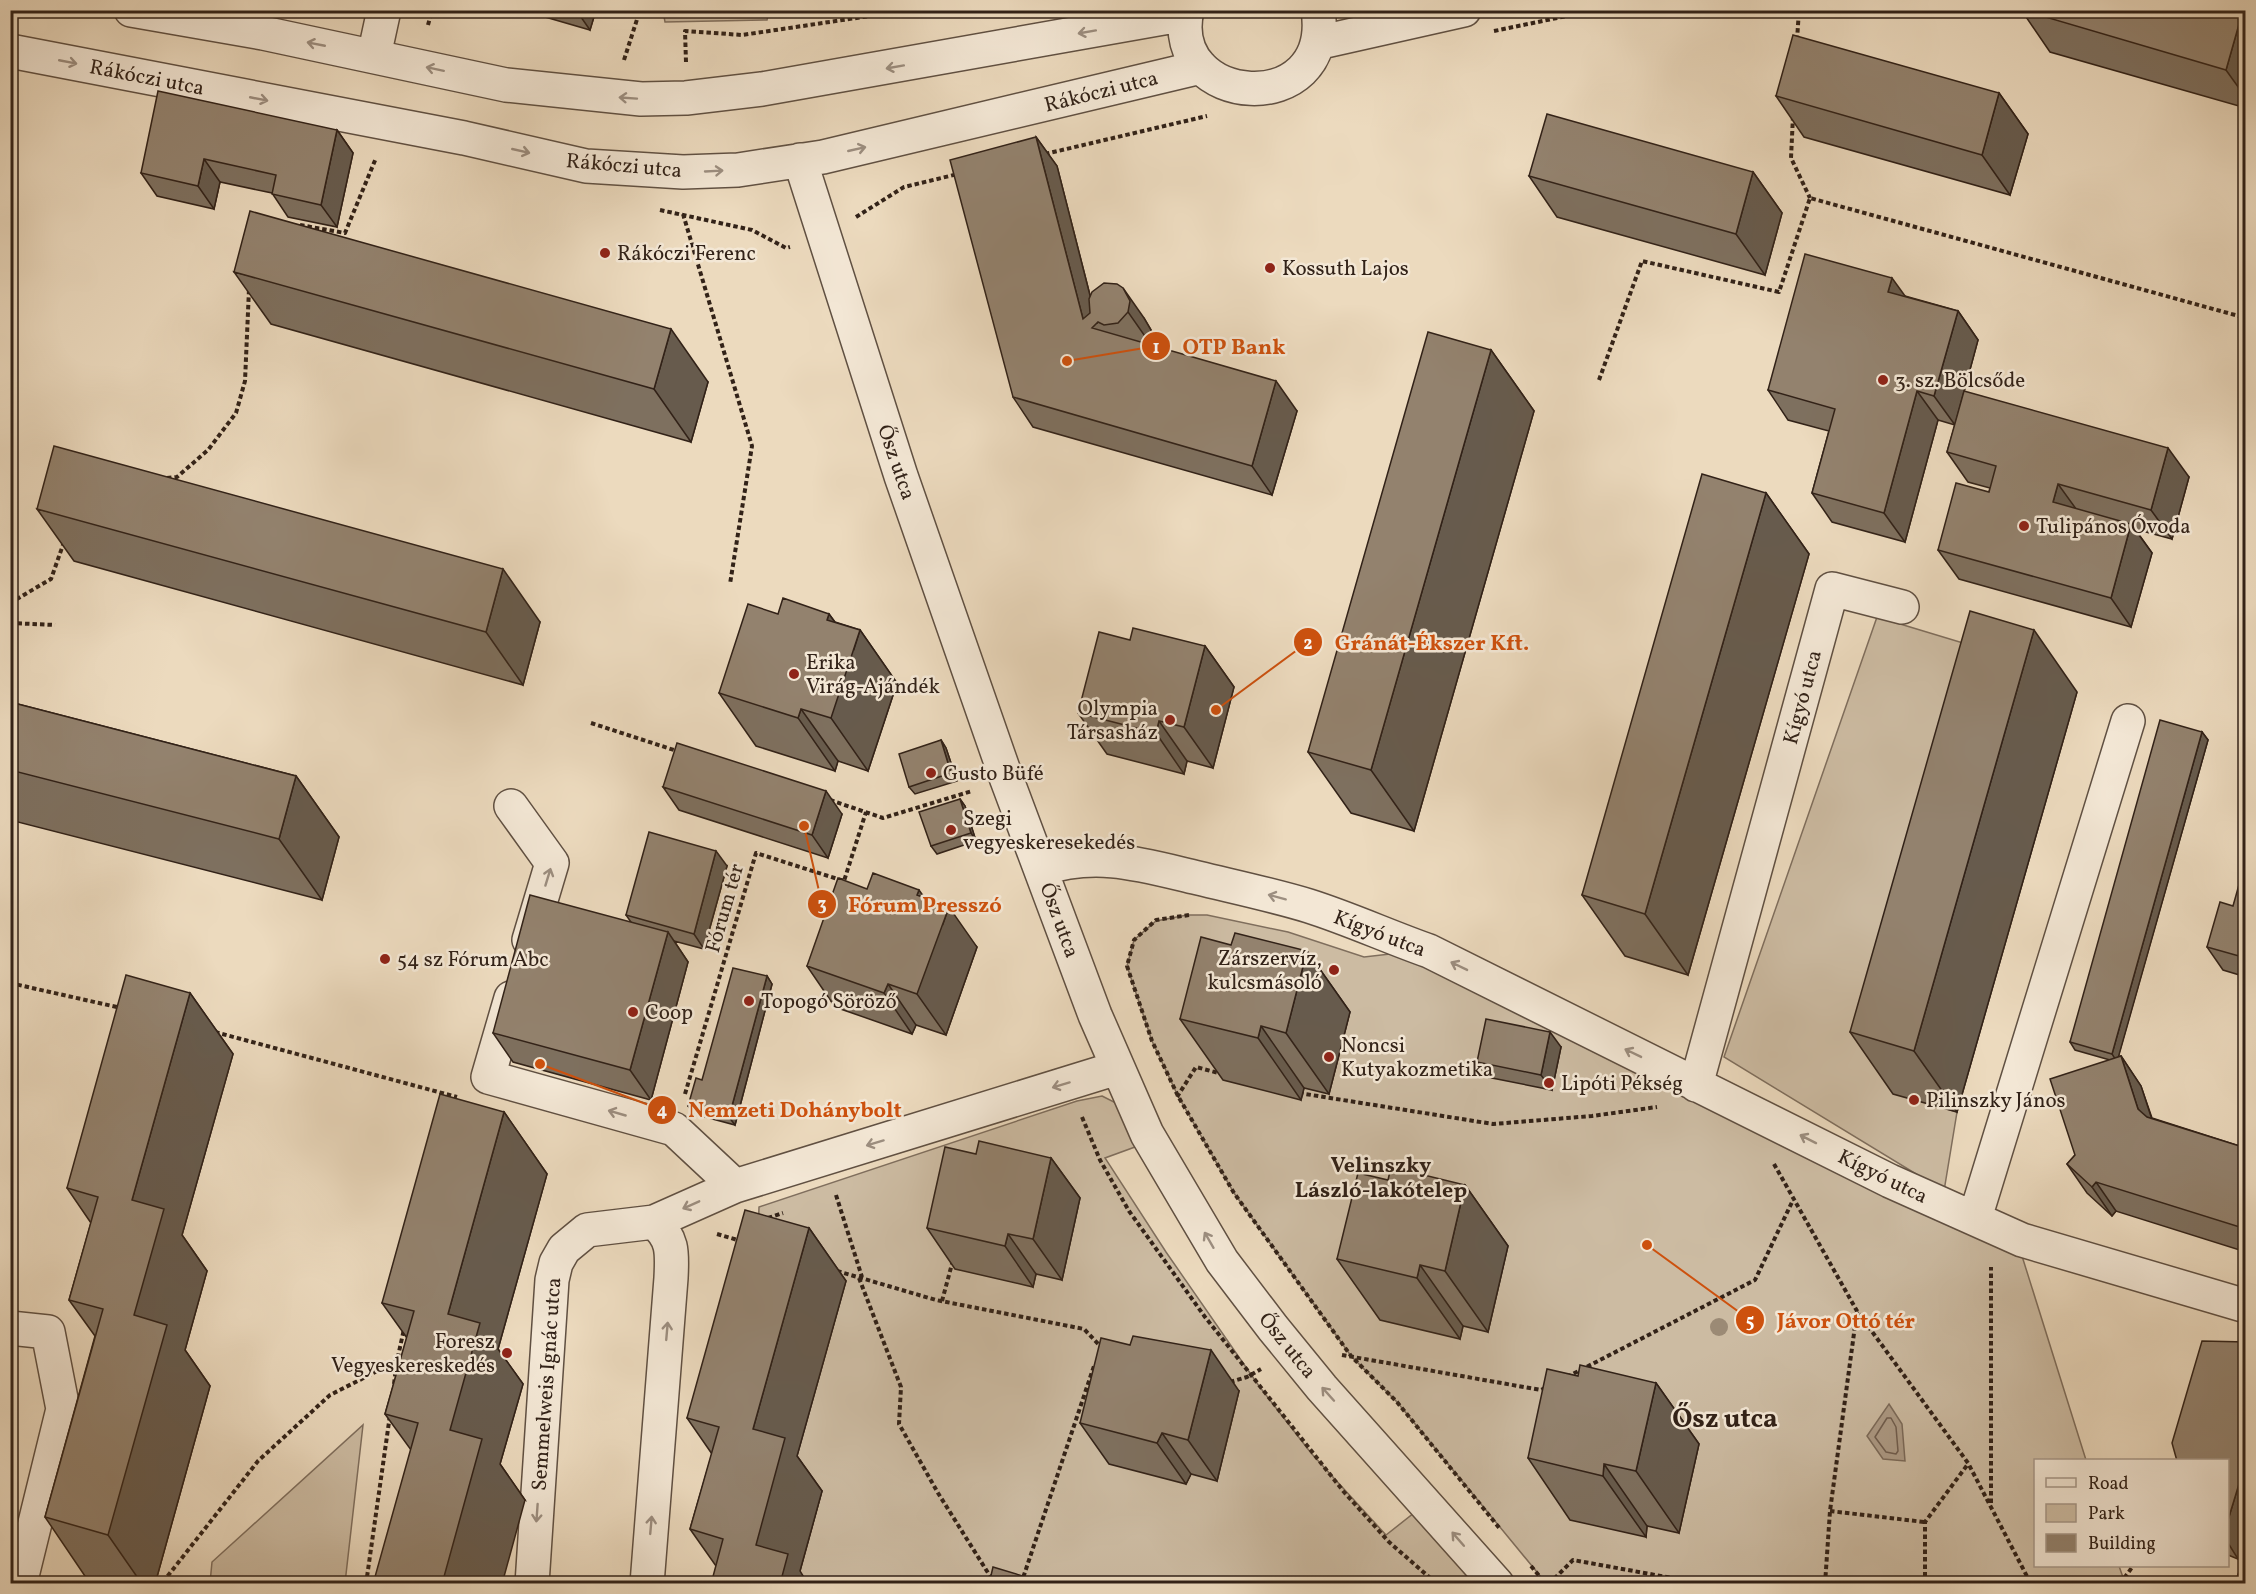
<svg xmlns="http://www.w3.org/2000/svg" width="2256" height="1594" font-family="Vollkorn,serif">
<rect width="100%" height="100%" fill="#ecdabe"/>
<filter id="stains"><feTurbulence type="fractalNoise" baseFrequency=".00333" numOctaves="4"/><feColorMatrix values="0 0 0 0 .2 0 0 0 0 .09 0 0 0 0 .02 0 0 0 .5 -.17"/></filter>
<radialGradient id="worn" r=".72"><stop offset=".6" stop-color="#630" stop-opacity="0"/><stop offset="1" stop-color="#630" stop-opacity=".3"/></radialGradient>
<path fill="#ccbba2" stroke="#7f6e5d" stroke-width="1.5" d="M663 11V10L769 11 767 20 665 22Z
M1877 617 2016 659 1893 1093 1957 1112 1944 1191 1724 1057Z
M1187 915H1207L1288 932 1364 957 1425 950 2022 1256 2086 1460H2036V1566H2119L2125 1583H1546L1397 1402 1351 1356 1234 1193 1178 1096 1152 1041 1127 966 1134 940 1156 921Z
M1102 1096 1118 1104 1135 1147 1105 1158 1166 1252 1259 1386 1311 1453 1386 1535 1414 1513 1497 1583H796L822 1491 790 1482 758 1237 759 1207 1077 1101Z
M363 1425 345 1583H210L212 1562Z"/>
<path fill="#ad9b86" stroke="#7c6b5a" stroke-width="1.5" d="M1889 1404 1902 1424 1905 1461 1883 1459 1867 1436Z"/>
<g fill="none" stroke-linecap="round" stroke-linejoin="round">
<path stroke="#705e4f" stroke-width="1.5" d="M1887 1418H1891L1896 1427 1898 1451 1896 1454 1886 1452 1875 1437Z"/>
<defs>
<path id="minor" d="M131 10 263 33 506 85 641 99 686 98 762 89 1186 14
M1187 10C1165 108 1335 121 1318 10
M1317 43 1464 10
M10 51 464 138 586 166 683 172 738 170 823 157 1201 67
M374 56 384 10
M800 160 901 476 1007 780 1095 1015 1147 1134 1222 1261 1273 1328 1322 1388 1497 1584
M511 806 552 863 529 940
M1041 869C1097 850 1143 865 1198 878 1235 887 1273 895 1309 906 1350 919 1389 937 1429 951L1890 1181 2022 1240 2246 1306
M511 998 488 1077 674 1129 735 1186
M1696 1085 1832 589 1902 607
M1975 1218 2128 721
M10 1328 48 1332 63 1409 20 1584
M532 1584 552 1280 556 1263 564 1249 587 1230 654 1222 735 1186 1117 1068
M647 1584 671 1278C672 1254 674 1239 654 1222"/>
</defs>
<use href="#minor" stroke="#605042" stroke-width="36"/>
<path stroke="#322218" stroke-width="4" stroke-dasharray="4.5 3" stroke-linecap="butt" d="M428 25 432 10
M1494 31 1596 10
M1797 40 1799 10
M624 60 640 10
M686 62 685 31 742 35 910 10
M1793 116 1791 158 1810 198
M1045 154 1207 116
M660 210 752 230 786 248 790 247
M683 214 752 446 730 584
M856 217 904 187 958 174
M300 225 345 233 376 158
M1599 380 1642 261 1779 292 1810 198 2246 318
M167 478 177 477 208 450 236 413 245 381 249 289
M10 603 51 579 64 542
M10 623 55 625
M591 723 677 751
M830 800 883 818 972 791
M1189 915 1156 920 1134 940 1127 966 1152 1041 1178 1096 1234 1193 1351 1356 1397 1402 1501 1530
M10 983 121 1008
M215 1032 457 1097
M1299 1093 1493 1124 1592 1116 1657 1107
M685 1094 756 853 844 881 866 812
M1177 1097 1196 1067 1222 1074
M1082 1117 1100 1160 1129 1211 1205 1317 1344 1492 1389 1542 1437 1584
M1774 1164 1857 1311 1968 1463 2031 1584
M836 1195 862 1277
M768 1218 783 1213
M717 1234 741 1241
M837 1271 936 1300 1084 1329 1102 1348
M859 1278 901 1387 899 1424 938 1493 995 1584
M942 1301 953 1260
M1342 1355 1541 1390 1547 1387
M1567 1377 1755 1280 1793 1200
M1230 1382 1247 1377 1261 1369
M394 1384 397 1361
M1991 1503V1267
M1830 1511 1924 1522
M1531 1566 1546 1584
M163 1582 258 1461 330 1395 397 1361 404 1329
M366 1584 390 1415
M1021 1584 1094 1366 1097 1364
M1549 1584 1573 1560 1705 1584
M1825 1584 1830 1511 1857 1311
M1925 1584V1522L1968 1464
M2120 1584 2133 1566
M2236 1584 2246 1555"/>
<use href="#minor" stroke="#f3e7d5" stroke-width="33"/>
</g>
<circle fill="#9b8a75" cx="1719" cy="1327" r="9"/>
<path fill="#7e705f" stroke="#322218" stroke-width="1.5" d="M521 10H596L590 30Z
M2022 11 2246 13V108L2050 52Z
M1999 93 2028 134 2010 195 1804 137 1776 96Z
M337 130 353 153 337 227 288 217 272 193 220 182 214 209 157 196 141 173Z
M1036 137 1057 166 1090 295 1144 318 1151 330 1149 342 1147 344 1297 411 1272 495 1033 427 1013 397Z
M1753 172 1782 213 1765 275 1557 217 1529 176Z
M234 272 708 382 691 442 271 324Z
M1905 296 1958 311 1978 340 1958 414 2189 477 2172 539 2135 529 2152 553 2131 627 1959 579 1938 550 1989 492 1990 488 1968 482 1947 452 1955 425 1938 420 1905 542 1832 522 1812 493 1829 431 1788 420 1768 390Z
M1491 350 1534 411 1414 831 1351 813 1308 752Z
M1766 493 1809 554 1688 975 1625 956 1582 895Z
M37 509 540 622 523 685 74 561Z
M829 614 835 622 860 630 897 683 868 771 838 761 835 771 756 746 719 693Z
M1130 640 1205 646 1234 687 1213 768 1187 761 1184 774 1107 754 1078 713Z
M2246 672V758L2239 748Z
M2077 692 1957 1112 1893 1094 1850 1032Z
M10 702 296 776 339 837 322 900 10 820Z
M2202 732 2208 740 2118 1057 2121 1056 2141 1086 2152 1118 2246 1148V1252L2116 1211 2112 1216 2087 1193 2067 1164 2075 1155 2110 1060 2075 1050 2070 1042Z
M941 740 946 748 957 781 915 794 909 787Z
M663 787 842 814 828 858 679 810Z
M960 799 965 806 976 841 937 854 931 846Z
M727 866 704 949 674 941 688 962 651 1100 513 1062 493 1033 631 922 626 915Z
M2246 875V977L2223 970 2207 947 2233 906Z
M867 889 925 898 977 947 946 1035 916 1025 912 1034 835 1007 807 966Z
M1231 945 1307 951 1350 1012 1329 1094 1304 1088 1301 1100 1223 1080 1180 1019Z
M767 976 772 984 735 1125 694 1114 688 1106 702 1080Z
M190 993 233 1054 182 1235 207 1271 185 1350 210 1386 155 1584H104L87 1579 45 1517 95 1336 69 1300 91 1223 67 1188Z
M1561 1047 1552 1090 1487 1077 1477 1062Z
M504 1112 547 1174 498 1349 523 1384 500 1464 525 1500 411 1450 385 1414 407 1338 382 1303Z
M976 1154 1051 1158 1080 1198 1062 1280 1036 1274 1033 1287 955 1269 927 1228Z
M1388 1180 1465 1185 1508 1246 1488 1332 1463 1326 1460 1339 1380 1320 1337 1259Z
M809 1228 846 1281 797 1456 822 1491 800 1571 716 1566 690 1529 712 1454 687 1418Z
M1578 1376 1656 1383 1699 1444 1679 1533 1647 1526 1646 1537 1570 1520 1528 1458Z
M1239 1391 1217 1481 1191 1474 1186 1484 1109 1464 1080 1423Z
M2228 1461 2238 1559 2228 1555Z"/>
<path fill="#675b4d" stroke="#322218" stroke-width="1.5" d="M576 10H596L590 30Z
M2243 10 2246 13V98L2226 70Z
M1999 93 2028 134 2010 195 1982 155Z
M337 130 353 153 337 227 321 205Z
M1036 137 1057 166 1097 323 1083 319Z
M204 159 220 182 214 209 198 186Z
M1753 172 1782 213 1765 275 1736 234Z
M1892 278 1913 307 1888 292Z
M1123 288 1144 318 1151 330 1149 342 1128 312Z
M1958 311 1978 340 1955 425 1934 396Z
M671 329 708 382 691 442 654 389Z
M1491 350 1534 411 1414 831 1371 770Z
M1276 381 1297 411 1272 495 1252 466Z
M1917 391 1938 420 1905 542 1884 513Z
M2168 448 2189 477 2172 539 2151 510Z
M2058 484 2079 513 2053 502Z
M1766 493 1809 554 1688 975 1645 914Z
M2131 524 2152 553 2131 627 2111 598Z
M503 569 540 622 523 685 486 632Z
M829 614 854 649 860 630 897 683 868 771 831 718 827 620Z
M2034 630 2077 692 1957 1112 1914 1051Z
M1205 646 1234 687 1213 768 1184 727Z
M801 709 838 761 835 771 798 718Z
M1159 721 1187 761 1184 774 1156 733Z
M2202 732 2208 740 2117 1062 2112 1054Z
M941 740 946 748 957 781 951 773Z
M296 776 339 837 322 900 279 839Z
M826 791 842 814 828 858 812 835Z
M960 799 965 806 976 841 971 833Z
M716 851 727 866 704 949 694 934Z
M919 890 943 924 949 907 977 947 946 1035 917 994V895Z
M668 932 688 962 651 1100 630 1070Z
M1307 951 1350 1012 1329 1094 1286 1033Z
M767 976 772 984 735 1125 729 1117Z
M888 984 916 1025 912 1034 884 993Z
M190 993 233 1054 182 1235 207 1271 185 1350 210 1386 155 1584H142L108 1535 134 1315 132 1200Z
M1261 1026 1304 1088 1301 1100 1258 1038Z
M1550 1032 1561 1047 1552 1090 1541 1075Z
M2121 1056 2141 1086 2158 1138 2138 1109Z
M504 1112 547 1174 498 1349 523 1384 500 1464 525 1500 502 1584H442L448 1314Z
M1051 1158 1080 1198 1062 1280 1033 1239Z
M2096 1182 2116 1211 2112 1216 2092 1187Z
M1465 1185 1508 1246 1488 1332 1445 1271Z
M809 1228 846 1281 797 1456 822 1491 800 1571 808 1584H780L756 1545 753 1429Z
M1008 1234 1036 1274 1033 1287 1005 1246Z
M1420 1265 1463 1326 1460 1339 1417 1278Z
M1211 1350 1239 1391 1217 1481 1188 1440Z
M1656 1383 1699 1444 1679 1533 1636 1471Z
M1162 1433 1191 1474 1186 1484 1157 1443Z
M2246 1461V1536L2238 1559 2228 1543V1520Z
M1604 1464 1647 1526 1646 1537 1603 1476Z"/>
<path fill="#93826e" stroke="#322218" stroke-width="1.5" d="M2022 10H2243L2226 70Z
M1793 35 1999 93 1982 155 1776 96Z
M158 91 337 130 321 205 272 194 276 175 204 159 198 186 141 173Z
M1547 114 1753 172 1736 234 1529 176Z
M1036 137 1083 319 1090 313 1089 299 1092 292 1104 283 1117 284 1123 288 1130 301 1128 312 1118 323 1104 325 1098 322 1092 328 1276 381 1252 466 1013 397 950 160Z
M250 211 671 329 654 389 234 272Z
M1805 254 1892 278 1888 292 1958 311 1934 396 1917 391 1884 513 1812 493 1835 409 1768 390Z
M1428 332 1491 350 1371 770 1308 752Z
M1964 391 2168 448 2151 510 2058 484 2053 502 2131 524 2111 598 1938 550 1956 483 1989 492 1996 466 1947 452Z
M54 446 503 569 486 632 37 509Z
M1702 474 1766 493 1645 914 1582 895Z
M783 598 829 614 827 620 860 630 831 718 801 709 798 718 719 693 748 604 778 614Z
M1970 611 2034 630 1914 1051 1850 1032Z
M1133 628 1205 646 1184 727 1159 721 1156 733 1078 713 1099 632 1130 640Z
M2245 672H2246V748H2239Z
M10 702 296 776 279 839 10 770Z
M2160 720 2202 732 2112 1054 2070 1042Z
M941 740 951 773 909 787 899 754Z
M677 743 826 791 812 835 663 787Z
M960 799 971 833 931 846 919 812Z
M649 832 716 851 694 934 626 915Z
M873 873 919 890 917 895 949 907 917 994 888 984 884 993 807 966 838 878 867 889Z
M2242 874 2246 875V958L2207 947 2220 902 2233 906Z
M530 895 668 932 630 1070 493 1033Z
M1235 933 1307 951 1286 1033 1261 1026 1258 1038 1180 1019 1201 937 1231 945Z
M733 968 767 976 729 1117 688 1106 696 1078 702 1080Z
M126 975 190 993 132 1200 164 1209 134 1315 167 1325 108 1535 45 1517 103 1309 69 1300 98 1197 67 1188Z
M1486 1019 1550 1032 1541 1075 1477 1062Z
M2121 1056 2138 1109 2147 1117 2246 1148V1229L2096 1182 2092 1187 2067 1164 2075 1155 2050 1079Z
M440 1094 504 1112 448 1314 480 1323 450 1430 482 1439 442 1584H373L418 1423 385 1414 414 1311 382 1303Z
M979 1141 1051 1158 1033 1239 1008 1234 1005 1246 927 1228 945 1147 976 1154Z
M1391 1167 1465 1185 1445 1271 1420 1265 1417 1278 1337 1259 1358 1173 1388 1180Z
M745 1210 809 1228 753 1429 785 1438 756 1545 788 1554 780 1584H711L723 1539 690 1529 719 1427 687 1418Z
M1133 1336 1211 1350 1188 1440 1162 1433 1157 1443 1080 1423 1101 1338 1130 1345Z
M2202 1341 2246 1342V1461L2228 1520V1461H2177L2172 1443Z
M1580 1365 1656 1383 1636 1471 1604 1464 1603 1476 1528 1458 1547 1369 1578 1376Z
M993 1567 1049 1584H989Z"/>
<defs><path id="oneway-shaft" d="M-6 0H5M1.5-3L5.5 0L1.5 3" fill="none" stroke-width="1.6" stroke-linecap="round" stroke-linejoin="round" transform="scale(1.5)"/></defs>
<g stroke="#9c8e80">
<use href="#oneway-shaft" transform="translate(1087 32) rotate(170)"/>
<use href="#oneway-shaft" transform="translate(316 44) rotate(-169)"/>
<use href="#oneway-shaft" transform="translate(68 62) rotate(11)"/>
<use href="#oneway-shaft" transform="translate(895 67) rotate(170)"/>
<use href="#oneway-shaft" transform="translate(435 69) rotate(-168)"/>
<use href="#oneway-shaft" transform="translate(628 98) rotate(-176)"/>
<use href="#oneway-shaft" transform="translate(259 99) rotate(11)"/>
<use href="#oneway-shaft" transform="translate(857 149) rotate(-13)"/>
<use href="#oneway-shaft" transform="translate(521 151) rotate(13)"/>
<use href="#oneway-shaft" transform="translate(714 171) rotate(-3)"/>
<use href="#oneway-shaft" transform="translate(548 877) rotate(-73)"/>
<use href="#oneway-shaft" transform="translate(1277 897) rotate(-165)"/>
<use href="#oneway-shaft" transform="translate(1459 966) rotate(-154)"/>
<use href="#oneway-shaft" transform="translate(1633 1053) rotate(-154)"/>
<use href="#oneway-shaft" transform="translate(1061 1085) rotate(163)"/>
<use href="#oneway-shaft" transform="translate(617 1113) rotate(-164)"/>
<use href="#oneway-shaft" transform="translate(1808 1139) rotate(-153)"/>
<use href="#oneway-shaft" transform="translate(875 1143) rotate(163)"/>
<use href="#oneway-shaft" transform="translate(691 1205) rotate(156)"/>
<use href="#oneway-shaft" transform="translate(1209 1240) rotate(-120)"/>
<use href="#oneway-shaft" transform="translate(667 1331) rotate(-85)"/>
<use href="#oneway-shaft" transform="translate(1328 1394) rotate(-132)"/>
<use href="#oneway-shaft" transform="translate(537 1513) rotate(94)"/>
<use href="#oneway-shaft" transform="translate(651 1525) rotate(-85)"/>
<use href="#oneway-shaft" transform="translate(1458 1539) rotate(-131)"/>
</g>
<g fill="#8f2418" stroke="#f3e7d5" stroke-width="2">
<circle cx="605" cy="253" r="6"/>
<circle cx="1270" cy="268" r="6"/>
<circle cx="1883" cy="380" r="6"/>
<circle cx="2024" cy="526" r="6"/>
<circle cx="794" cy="674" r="6"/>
<circle cx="1170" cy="720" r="6"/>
<circle cx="931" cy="773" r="6"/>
<circle cx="951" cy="830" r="6"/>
<circle cx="385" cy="959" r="6"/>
<circle cx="1334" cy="970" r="6"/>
<circle cx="749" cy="1001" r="6"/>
<circle cx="633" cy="1012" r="6"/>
<circle cx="1329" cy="1057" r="6"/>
<circle cx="1549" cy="1083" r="6"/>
<circle cx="1914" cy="1100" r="6"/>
<circle cx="507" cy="1353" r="6"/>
</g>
<g text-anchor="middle" stroke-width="5" stroke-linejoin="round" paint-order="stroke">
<g font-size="21" fill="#322218" stroke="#f3e7d5">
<text transform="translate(147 77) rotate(11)" y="7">Rákóczi utca</text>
<text transform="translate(1101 91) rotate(-14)" y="7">Rákóczi utca</text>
<text transform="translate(624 165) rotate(5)" y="7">Rákóczi utca</text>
<text transform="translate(897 462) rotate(71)" y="7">Ősz utca</text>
<text transform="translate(1802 697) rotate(-75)" y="7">Kígyó utca</text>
<text transform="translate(724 908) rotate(-74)" y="7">Fórum tér</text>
<text transform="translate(1060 920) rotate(70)" y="7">Ősz utca</text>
<text transform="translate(1380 933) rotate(21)" y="7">Kígyó utca</text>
<text transform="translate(1883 1176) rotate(26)" y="7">Kígyó utca</text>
<text transform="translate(1288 1345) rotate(51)" y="7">Ősz utca</text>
<text transform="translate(546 1384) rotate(-86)" y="7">Semmelweis Ignác utca</text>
</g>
<g font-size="21" fill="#322218" stroke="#f3e7d5" text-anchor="start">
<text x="617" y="260">Rákóczi Ferenc</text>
<text x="1282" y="275">Kossuth Lajos</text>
<text x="1895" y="387">3. sz. Bölcsőde</text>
<text x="2036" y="533">Tulipános Óvoda</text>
<text x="806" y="669">Erika<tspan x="806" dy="24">Virág-Ajándék</tspan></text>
<text x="1158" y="715" text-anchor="end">Olympia<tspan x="1158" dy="24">Társasház</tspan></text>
<text x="943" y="780">Gusto Büfé</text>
<text x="963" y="825">Szegi<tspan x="963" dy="24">vegyeskeresekedés</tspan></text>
<text x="1322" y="965" text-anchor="end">Zárszervíz,<tspan x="1322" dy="24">kulcsmásoló</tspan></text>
<text x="397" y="966">54 sz Fórum Abc</text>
<text x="761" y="1008">Topogó Söröző</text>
<text x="645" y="1019">Coop</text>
<text x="1341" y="1052">Noncsi<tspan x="1341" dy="24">Kutyakozmetika</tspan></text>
<text x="1561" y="1090">Lipóti Pékség</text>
<text x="1926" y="1107">Pilinszky János</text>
<text x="495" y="1348" text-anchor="end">Foresz<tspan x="495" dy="24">Vegyeskereskedés</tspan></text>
</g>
<g font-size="22" font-weight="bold" fill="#322218" stroke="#f3e7d5">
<text x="1381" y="1172">Velinszky<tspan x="1381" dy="25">László-lakótelep</tspan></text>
</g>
<g font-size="27" font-weight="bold" fill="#322218" stroke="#f3e7d5">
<text x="1725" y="1427">Ősz utca</text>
</g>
</g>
<path fill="none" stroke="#cd510e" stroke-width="2" d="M1067 361L1156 346M1216 710L1308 642M804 826L822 904M540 1064L662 1110M1647 1245L1750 1320"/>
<g fill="#cd510e" stroke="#f3e7d5" stroke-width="2">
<circle cx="1067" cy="361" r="6"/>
<circle cx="1216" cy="710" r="6"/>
<circle cx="804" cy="826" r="6"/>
<circle cx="540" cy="1064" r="6"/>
<circle cx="1647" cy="1245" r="6"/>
<circle cx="1156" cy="346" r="15"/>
<circle cx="1308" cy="642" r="15"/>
<circle cx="822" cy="904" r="15"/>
<circle cx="662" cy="1110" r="15"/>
<circle cx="1750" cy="1320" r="15"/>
</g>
<g font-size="18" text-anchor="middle" font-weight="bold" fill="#fff">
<text x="1156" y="353">1</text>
<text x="1308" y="649">2</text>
<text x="822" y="910">3</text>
<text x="662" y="1116">4</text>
<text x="1750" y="1327">5</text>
</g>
<g font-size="22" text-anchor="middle" font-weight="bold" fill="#cd510e" stroke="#f3e7d5" stroke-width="5" stroke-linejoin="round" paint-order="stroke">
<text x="1234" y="354">OTP Bank</text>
<text x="1432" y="650">Gránát-Ékszer Kft.</text>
<text x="925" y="912">Fórum Presszó</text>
<text x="795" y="1117">Nemzeti Dohánybolt</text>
<text x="1846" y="1328">Jávor Ottó tér</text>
</g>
<rect width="2256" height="1594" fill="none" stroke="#ecdabe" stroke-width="36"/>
<rect x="12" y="12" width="2232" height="1570" fill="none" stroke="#322218" stroke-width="3"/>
<rect x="18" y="18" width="2220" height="1558" fill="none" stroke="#322218" stroke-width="1.5"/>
<rect x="2034" y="1459" width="195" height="108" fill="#f3e7d5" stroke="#a69889" stroke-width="1.5"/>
<rect x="2046" y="1478" width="30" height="9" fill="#f3e7d5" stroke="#a69889" stroke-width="1.5"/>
<text x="2088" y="1489" font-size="18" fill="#322218">Road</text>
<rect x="2046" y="1504" width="30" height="18" fill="#ccbba2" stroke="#a69889" stroke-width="1.5"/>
<text x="2088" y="1519" font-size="18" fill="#322218">Park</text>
<rect x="2046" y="1534" width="30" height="18" fill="#93826e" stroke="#a69889" stroke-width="1.5"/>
<text x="2088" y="1549" font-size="18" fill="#322218">Building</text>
<rect width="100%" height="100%" filter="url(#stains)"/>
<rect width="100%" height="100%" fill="url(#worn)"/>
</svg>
